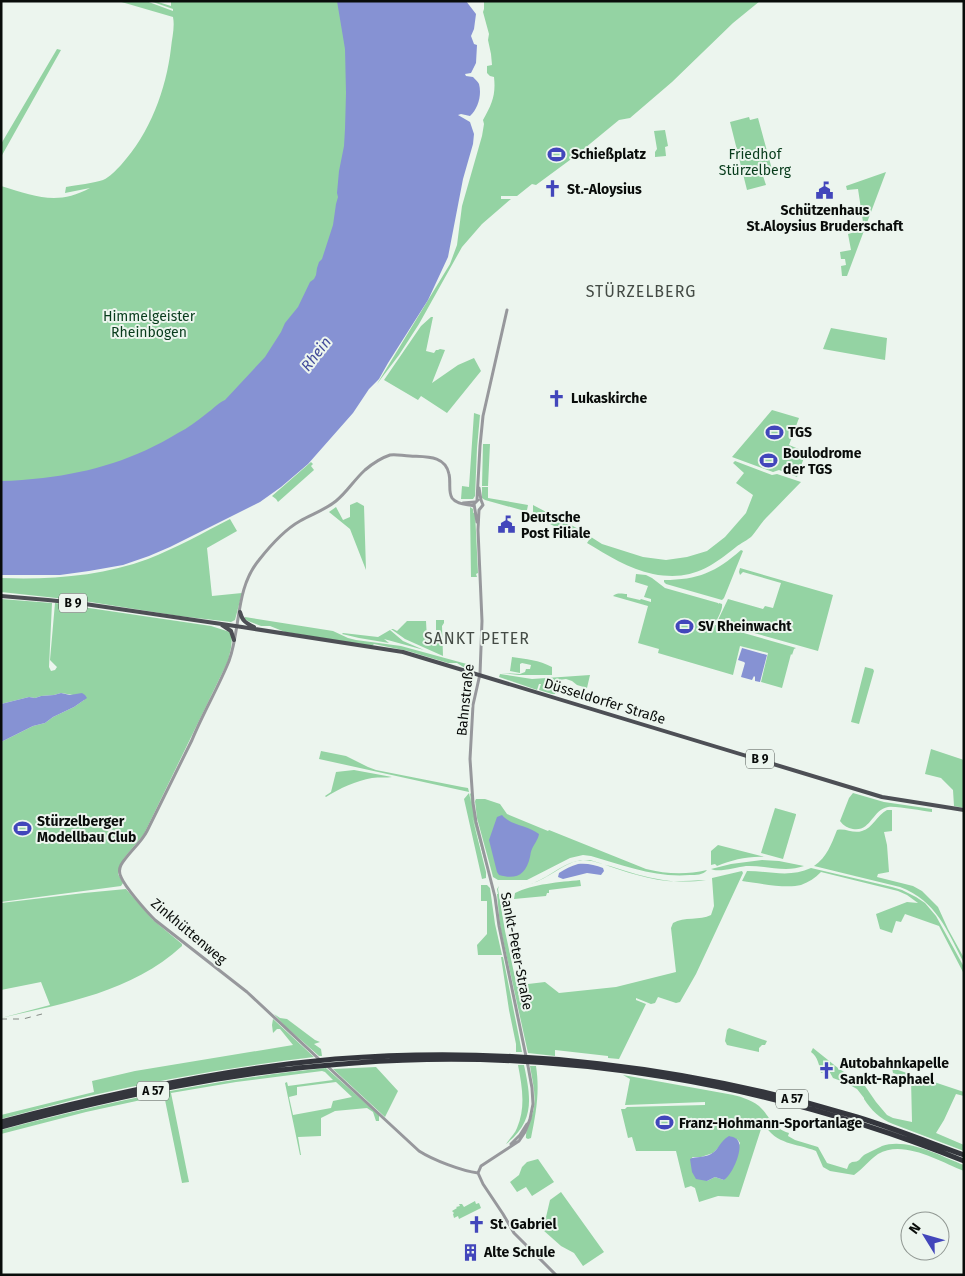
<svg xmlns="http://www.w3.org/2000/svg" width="965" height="1276" font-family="'Fira Sans',sans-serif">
<rect width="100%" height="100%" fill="#ecf5ee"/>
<path fill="#94d3a3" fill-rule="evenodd" d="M118 1H146L173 11V9L150 1H155L171 6V1H395L304 382 1 516V186C35 196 57 206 90 188L65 193 66 187C76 185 95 183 103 180 110 177 116 170 121 165 150 133 166 90 171 48 172 38 175 27 173 17Z
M484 1H760L733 23 672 82 630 118 619 120 574 157 536 185 532 184 517 196H501V199H511L482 224 462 247 419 324 399 355 377 384 450 264 457 245 462 206 482 136 484 124 483 120C492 104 496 95 494 77L490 76 487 73V66L492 65 491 54 488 40 489 34 483 12 484 9Z
M57 49 61 50 1 157V144Z
M749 117 750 120 758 118 773 173 763 176 766 185 747 190 730 122Z
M665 130 668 146 665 147 666 156 655 157V152L657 149 654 131Z
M886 172 847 276H842L841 266 846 265 845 259H841L840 252 851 250 848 234 855 232 854 224 863 222 858 189 847 190 846 186Z
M431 317H433L426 351 434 353 436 350H438L440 349 445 350 432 383 458 365 474 358 481 371 447 413 421 396 418 400 384 380 421 326Z
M831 328 887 338 885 360 823 349Z
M772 410 799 418 789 445 806 452 797 477 779 470 773 472 732 457Z
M474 413 480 415 477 448 475 496 473 499H461L462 486 469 487Z
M483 444H490L488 486H482Z
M735 461 772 475 777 474 801 482C789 494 778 506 766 518 761 523 757 530 752 536 748 540 741 543 736 547 709 569 689 581 653 574 629 569 607 555 587 543L591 537 602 544 643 557 666 560 687 557 707 551 725 537 746 513 753 495 736 483 744 473 733 463Z
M311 462 313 464 311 466 314 470 278 502 276 499 272 496Z
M482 487H488V498L528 505 527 510 525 511 485 500 482 498Z
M357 502 364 506 366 570 350 529 329 512 336 507 343 520 350 517V505Z
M533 505 588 534 585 539 582 540 536 517 533 512Z
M470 507 473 509V513L475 512 478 573 476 574 477 577H471Z
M230 519 237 531 207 548 212 596 242 593 235 620 231 622 179 616 84 601 1 592V578C49 580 103 576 148 559 176 548 203 533 230 519Z
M741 550 743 551 724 598 722 600 666 584 664 582V580C698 580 716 572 741 550Z
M740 568 833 595 818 651 719 623 718 620 728 599 763 609 765 606 773 608 781 583 743 572 740 575 739 572Z
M636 574 646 575 652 578 665 588 718 603 719 604V603L722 604C723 609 718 617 716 622L712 623V624L796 648 794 649 792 655 791 654 782 688 761 682 768 653 740 646 733 675 658 653 659 649 638 643 648 606 613 596C617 592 623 594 627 594V597L640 600 641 599 651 602V599L644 597 648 586 635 582Z
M1 599 52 603 49 667 51 671 55 670 57 667 50 660 55 603 211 626 230 632C234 641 230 651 228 661L144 834 124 858 118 874 123 883 121 886 1 902V742L33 726 45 723 53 717 74 707 84 700 73 695 61 693 54 695 41 696 35 698 29 697 1 704Z
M245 617 333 631 348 638 356 640 401 646 474 666 473 669 474 670 465 668 457 663H448L408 651 374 644 372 646 285 632 270 626H261L248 621 245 619Z
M436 620H444V623L442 626 443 656 405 639 391 629H393L397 631 407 621H426L427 639H436Z
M390 630 403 641 424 650 384 639 389 643 359 638 342 634 343 633 378 637Z
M512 657C526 659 539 660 552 667V675H519L501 673 520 674 525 672 526 669H530L531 665 522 663 520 664V673L510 671Z
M865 667 873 669 874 671 859 724 851 722Z
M500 674 532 679 590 675 587 688 577 685 572 681 566 679 559 680 556 679 555 682 558 683 555 694H552L539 690 541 684H539L537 690 499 677Z
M931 749 964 760V808L954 806 953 790 941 778 925 774Z
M321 751 346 756 368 767 376 770 462 787 468 788 469 792 319 759Z
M354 770 392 777C387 778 379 777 372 778 356 781 340 788 326 797L325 796 331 792 336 772Z
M469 793 471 802 470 793 471 794 487 869 472 816 486 872V878L482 879 464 799Z
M853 793 884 802 932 809V812C921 811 898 806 888 807 871 810 871 835 849 828 845 826 843 825 840 821L849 798Z
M476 799H485L500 804 507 814 548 831 549 830 646 869C666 874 686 875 707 870 703 875 696 875 690 875 655 878 623 865 591 856L583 855 570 858 527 880H498L493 877 492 873 477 818 475 801Z
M775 808 796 814V815L783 859 761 853Z
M887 810H892V831L884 832 887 845 889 872 878 874 877 877 913 886 922 891 938 907 948 929 964 958V963C947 931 937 901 900 887L814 866C827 857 831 845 837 830 846 828 853 834 862 831 873 828 877 815 887 810Z
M718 845 765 857C748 856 732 860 717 866L715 864 711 865V851Z
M580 860H590C613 867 643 879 667 881 680 882 694 880 706 880 692 882 677 882 663 880 645 877 628 872 610 866 601 864 592 860 583 860 564 861 548 879 530 884 520 887 509 884 499 886L498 889 505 931 517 987 528 986V984L545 982 559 993 616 987 676 972 671 928 673 923C684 916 700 921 711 915L714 906 712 878 742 871 743 873 696 974 680 1002 676 1003 658 997 655 1003 651 1004 636 998V1000L646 1004 619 1059 608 1058V1056L555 1050V1056L528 1053 500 926 497 894H498L497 889 499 886C509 884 520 887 530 884 548 879 562 864 580 860Z
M762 860 779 861 804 866C785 873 765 865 746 866 737 867 718 873 711 869L731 864Z
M811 868 892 887 902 890 916 897 925 903 936 916 964 967V974L939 926 905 914 901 922 896 921 892 933 880 929 876 914 907 902 918 903 907 895 898 891 821 872C815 878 809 882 801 885 786 889 758 883 742 881L747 871C769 871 790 878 811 868Z
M580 880 581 886 549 890V893H547L546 896 514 899 515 893C532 884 561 882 580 880Z
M481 885H487L490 888 495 924 502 955H478L477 945 487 934V901H481Z
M126 889 153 920 182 944V946C132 992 65 1003 1 1018L50 1005 41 982 1 990V903L84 893Z
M501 957H503L522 1052H516V1044L509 1010Z
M274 1014 280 1018 287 1019 315 1040 320 1042 314 1044 321 1049 322 1056H319L285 1026Z
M273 1019 314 1057C238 1066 163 1079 89 1096 60 1103 31 1111 1 1119V1115L94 1092 92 1081 135 1071 293 1045 280 1029H277L273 1033 272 1025Z
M729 1028 767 1041 765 1045H762L759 1048V1052L727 1045 725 1041 727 1030Z
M813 1048 838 1068 865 1086 876 1102 887 1115 893 1118 912 1122 911 1079 893 1073 892 1068 964 1092V1096L956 1094 944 1120 936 1133 964 1145V1151L893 1124C880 1119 871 1110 864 1099V1098L857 1089 848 1084V1081L842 1079 841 1081 833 1078 828 1069 826 1068 824 1070V1072L821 1073C819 1065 818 1057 811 1052Z
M518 1065H524C531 1098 535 1121 506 1144 509 1139 515 1134 517 1128 526 1107 522 1086 518 1065Z
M530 1066H536C540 1092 536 1113 531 1138L528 1139 526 1138C525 1130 533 1116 534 1107 536 1093 532 1079 530 1066Z
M376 1067 398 1091 385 1117 333 1069Z
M326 1068 379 1115V1121H376L373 1112 367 1108 335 1111 321 1118V1136L298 1137 301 1155H300L285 1083 287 1082 288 1086 333 1080 325 1072 322 1071 236 1082 171 1093 189 1182 182 1183 164 1095 86 1112 1 1134V1130C108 1102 216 1079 326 1068ZM336 1082 352 1097 333 1101 331 1108 293 1115 289 1097 297 1095V1087Z
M623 1075 728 1094C739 1096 750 1099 759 1106 771 1117 770 1127 789 1133L788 1136 795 1140 818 1147 827 1163 847 1169 849 1164 852 1162C860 1162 859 1159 864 1155 868 1153 878 1148 882 1146 906 1137 941 1156 964 1165V1171C939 1161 903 1139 878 1154 869 1160 863 1169 854 1175L830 1171 823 1167 816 1151C796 1143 776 1145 764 1124L762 1126 739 1197 718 1196 699 1202 695 1188 691 1186 685 1188 676 1151H636L632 1137 628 1138 621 1109H625L627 1107 705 1105V1102L625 1105 630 1079ZM734 1138 738 1140 740 1143 724 1180 715 1177 707 1181 692 1157H701L713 1153 717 1149Z
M538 1159 554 1182 532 1196 526 1187 517 1192 510 1182 519 1175 522 1167 527 1162Z
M561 1192 604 1252 583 1266 574 1253 561 1246 543 1230 550 1200Z
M475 1201 476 1204 479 1203 481 1208 459 1219 458 1216 454 1218 453 1214 454 1213 452 1211 457 1208 456 1207 460 1206 459 1204H462L464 1207Z"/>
<path fill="#8692d3" d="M337 1H466L476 14 474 29 471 36 474 44 477 45 476 63 471 73 465 74 466 76 473 77C475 79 478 82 479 84 482 95 478 109 470 116L461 114 458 115 470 122 474 134 473 144 463 179 448 257 428 300 388 363 379 379 369 389 353 413 308 464 281 487 260 502 170 547 149 556 123 565 89 571 60 575H1V481C15 481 29 479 43 478 93 472 135 459 178 433 188 428 197 421 206 414 213 409 218 403 225 400L265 357 281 332 285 323 298 307 310 282 314 279 316 275 317 268 319 262 322 259 333 225 336 204 338 197 337 193 339 171 344 146 345 129 346 93 345 49Z
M742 648 767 655 760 682 755 681V677L754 676 752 680 741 677 745 663 744 662 738 660Z
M61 693 70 695 82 693 85 695 87 698 74 707 53 717 45 723 33 726 1 742V704L29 697 35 698 41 696 54 695Z
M502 815C511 826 528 825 539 834 538 840 534 844 532 849 530 854 531 853 530 857 526 875 516 880 499 875L497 872 489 840 497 817Z
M578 864C587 863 595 865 603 868L604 871 601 875 587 873 563 879 558 877 559 873C565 869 571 866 578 864Z
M729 1136C733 1137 738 1138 739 1143 742 1152 732 1175 724 1180L715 1177 707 1181 696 1179 692 1172 690 1159C696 1156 704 1158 711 1154 719 1150 719 1142 729 1136Z"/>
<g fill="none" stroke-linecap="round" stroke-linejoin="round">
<path stroke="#97989c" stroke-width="3" d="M477 500 480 446 483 416 507 310
M463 503 475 502
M477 522 474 504 478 500
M320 1060 247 992 155 920C146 911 125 887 121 877 119 873 119 869 121 865 127 854 141 843 147 831L192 740C203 713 218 688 229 661 241 628 235 589 259 560 270 546 284 530 300 521 312 514 325 510 336 501 347 492 354 480 365 470 372 464 381 458 390 455 397 454 403 456 410 456 426 457 445 455 449 474 451 482 448 492 452 498 457 505 467 504 474 506
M326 1065 419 1151C433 1160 462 1171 478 1173
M511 1144 520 1135 527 1124
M478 1173 481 1166 519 1141 525 1132 530 1119 533 1104 532 1088 528 1066 499 926 495 897 476 822 473 803 470 759 473 705 480 674 482 621 478 530 479 510 483 505 481 500 479 488
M478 1173 483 1184 503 1214 514 1233 556 1275"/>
<path stroke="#4d4f55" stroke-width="4" d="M1 596 48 600 85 604 242 627 403 652 882 797 964 810
M240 612C242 621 246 623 254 627
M222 625 231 631 234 640"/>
<path stroke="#34363d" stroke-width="5" d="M1 1122C111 1093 222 1069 335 1059 511 1045 689 1066 857 1117 893 1128 928 1142 964 1155
M1 1127C117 1096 235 1071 355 1063 562 1047 772 1084 964 1161"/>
<path stroke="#848a85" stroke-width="1" stroke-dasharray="6 6" stroke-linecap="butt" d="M1 1019H23L42 1014"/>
</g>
<defs>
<symbol id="stadium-bare" viewBox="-9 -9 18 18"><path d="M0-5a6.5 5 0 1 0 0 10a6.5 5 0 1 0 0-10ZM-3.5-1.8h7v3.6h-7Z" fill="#4246bb" stroke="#ecf5ee" stroke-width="2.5" paint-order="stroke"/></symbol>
<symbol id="church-bare" viewBox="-9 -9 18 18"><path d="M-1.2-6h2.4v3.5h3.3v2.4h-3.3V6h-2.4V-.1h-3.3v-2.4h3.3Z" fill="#4246bb" stroke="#ecf5ee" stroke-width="2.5" paint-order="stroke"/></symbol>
<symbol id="civic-bare" viewBox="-9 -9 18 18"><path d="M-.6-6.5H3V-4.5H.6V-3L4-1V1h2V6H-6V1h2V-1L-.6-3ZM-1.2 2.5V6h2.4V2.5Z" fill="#4246bb" stroke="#ecf5ee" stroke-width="2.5" paint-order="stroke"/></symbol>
<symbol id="building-bare" viewBox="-9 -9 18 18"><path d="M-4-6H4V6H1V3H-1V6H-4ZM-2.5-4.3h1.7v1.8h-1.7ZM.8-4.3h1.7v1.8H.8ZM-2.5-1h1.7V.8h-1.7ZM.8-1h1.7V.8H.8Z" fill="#4246bb" stroke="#ecf5ee" stroke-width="2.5" paint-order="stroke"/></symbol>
</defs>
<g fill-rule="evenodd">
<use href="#stadium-bare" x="544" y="142" width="25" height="25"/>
<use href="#church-bare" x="540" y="176" width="25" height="25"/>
<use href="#civic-bare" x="812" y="178" width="25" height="25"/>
<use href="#church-bare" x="544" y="386" width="25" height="25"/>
<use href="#stadium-bare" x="762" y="420" width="25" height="25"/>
<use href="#stadium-bare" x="756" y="448" width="25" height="25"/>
<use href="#civic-bare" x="494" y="512" width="25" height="25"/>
<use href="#stadium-bare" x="672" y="614" width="25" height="25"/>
<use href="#stadium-bare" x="10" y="816" width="25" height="25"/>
<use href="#church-bare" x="814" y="1058" width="25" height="25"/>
<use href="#stadium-bare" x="652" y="1110" width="25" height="25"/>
<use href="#church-bare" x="464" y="1212" width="25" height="25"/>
<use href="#building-bare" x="458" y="1240" width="25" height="25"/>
</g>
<g text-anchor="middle" stroke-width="4" stroke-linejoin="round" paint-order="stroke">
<g fill="#ecf5ee" stroke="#4d524e" stroke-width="1">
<rect x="59" y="593.5" width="28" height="19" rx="4"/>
<rect x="746" y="749.5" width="28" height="19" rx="4"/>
<rect x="137" y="1081.5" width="32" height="19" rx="4"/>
<rect x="776" y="1089.5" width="32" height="19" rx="4"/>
</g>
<g font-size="12" font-weight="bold" fill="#090c0a">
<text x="73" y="607">B 9</text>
<text x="760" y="763">B 9</text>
<text x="153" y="1095">A 57</text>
<text x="792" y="1103">A 57</text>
</g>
<g font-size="14" font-weight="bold" fill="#090c0a" stroke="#ecf5ee" text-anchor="start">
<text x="571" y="159">Schießplatz</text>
<text x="567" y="194">St.-Aloysius</text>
<text x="825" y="215" text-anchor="middle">Schützenhaus<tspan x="825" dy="16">St.Aloysius Bruderschaft</tspan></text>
<text x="571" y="403">Lukaskirche</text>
<text x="788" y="437">TGS</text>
<text x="783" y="458">Boulodrome<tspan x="783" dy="16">der TGS</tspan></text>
<text x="521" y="522">Deutsche<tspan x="521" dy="16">Post Filiale</tspan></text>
<text x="698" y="631">SV Rheinwacht</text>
<text x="37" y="826">Stürzelberger<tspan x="37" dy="16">Modellbau Club</tspan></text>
<text x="840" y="1068">Autobahnkapelle<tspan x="840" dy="16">Sankt-Raphael</tspan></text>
<text x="679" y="1128">Franz-Hohmann-Sportanlage</text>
<text x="490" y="1229">St. Gabriel</text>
<text x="484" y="1257">Alte Schule</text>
</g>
<g font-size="14" fill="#073b1b" stroke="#ecf5ee">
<text x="755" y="159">Friedhof<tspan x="755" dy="16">Stürzelberg</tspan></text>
<text x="149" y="321">Himmelgeister<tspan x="149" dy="16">Rheinbogen</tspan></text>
</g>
<g font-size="14" fill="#090c0a" stroke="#ecf5ee">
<text transform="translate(465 700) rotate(-84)" y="5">Bahnstraße</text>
<text transform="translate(605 701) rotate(17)" y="5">Düsseldorfer Straße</text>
<text transform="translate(189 931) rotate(40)" y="5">Zinkhüttenweg</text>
<text transform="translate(517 951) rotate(79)" y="5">Sankt-Peter-Straße</text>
</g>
<g font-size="15" font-style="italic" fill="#434c9b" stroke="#ecf5ee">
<text transform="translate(316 354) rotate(-52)" y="5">Rhein</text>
</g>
<g font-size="16" letter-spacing="1" fill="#444b45" stroke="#ecf5ee">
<text x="641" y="297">STÜRZELBERG</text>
<text x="477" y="644">SANKT PETER</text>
</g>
</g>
<rect width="965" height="1276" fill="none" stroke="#090c0a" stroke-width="5"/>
<g transform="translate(925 1236) rotate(307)"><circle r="24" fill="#ecf5ee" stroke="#919893"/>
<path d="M0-4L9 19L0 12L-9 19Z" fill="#4246bb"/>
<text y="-8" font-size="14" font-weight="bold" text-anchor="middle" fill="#090c0a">N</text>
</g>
</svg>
